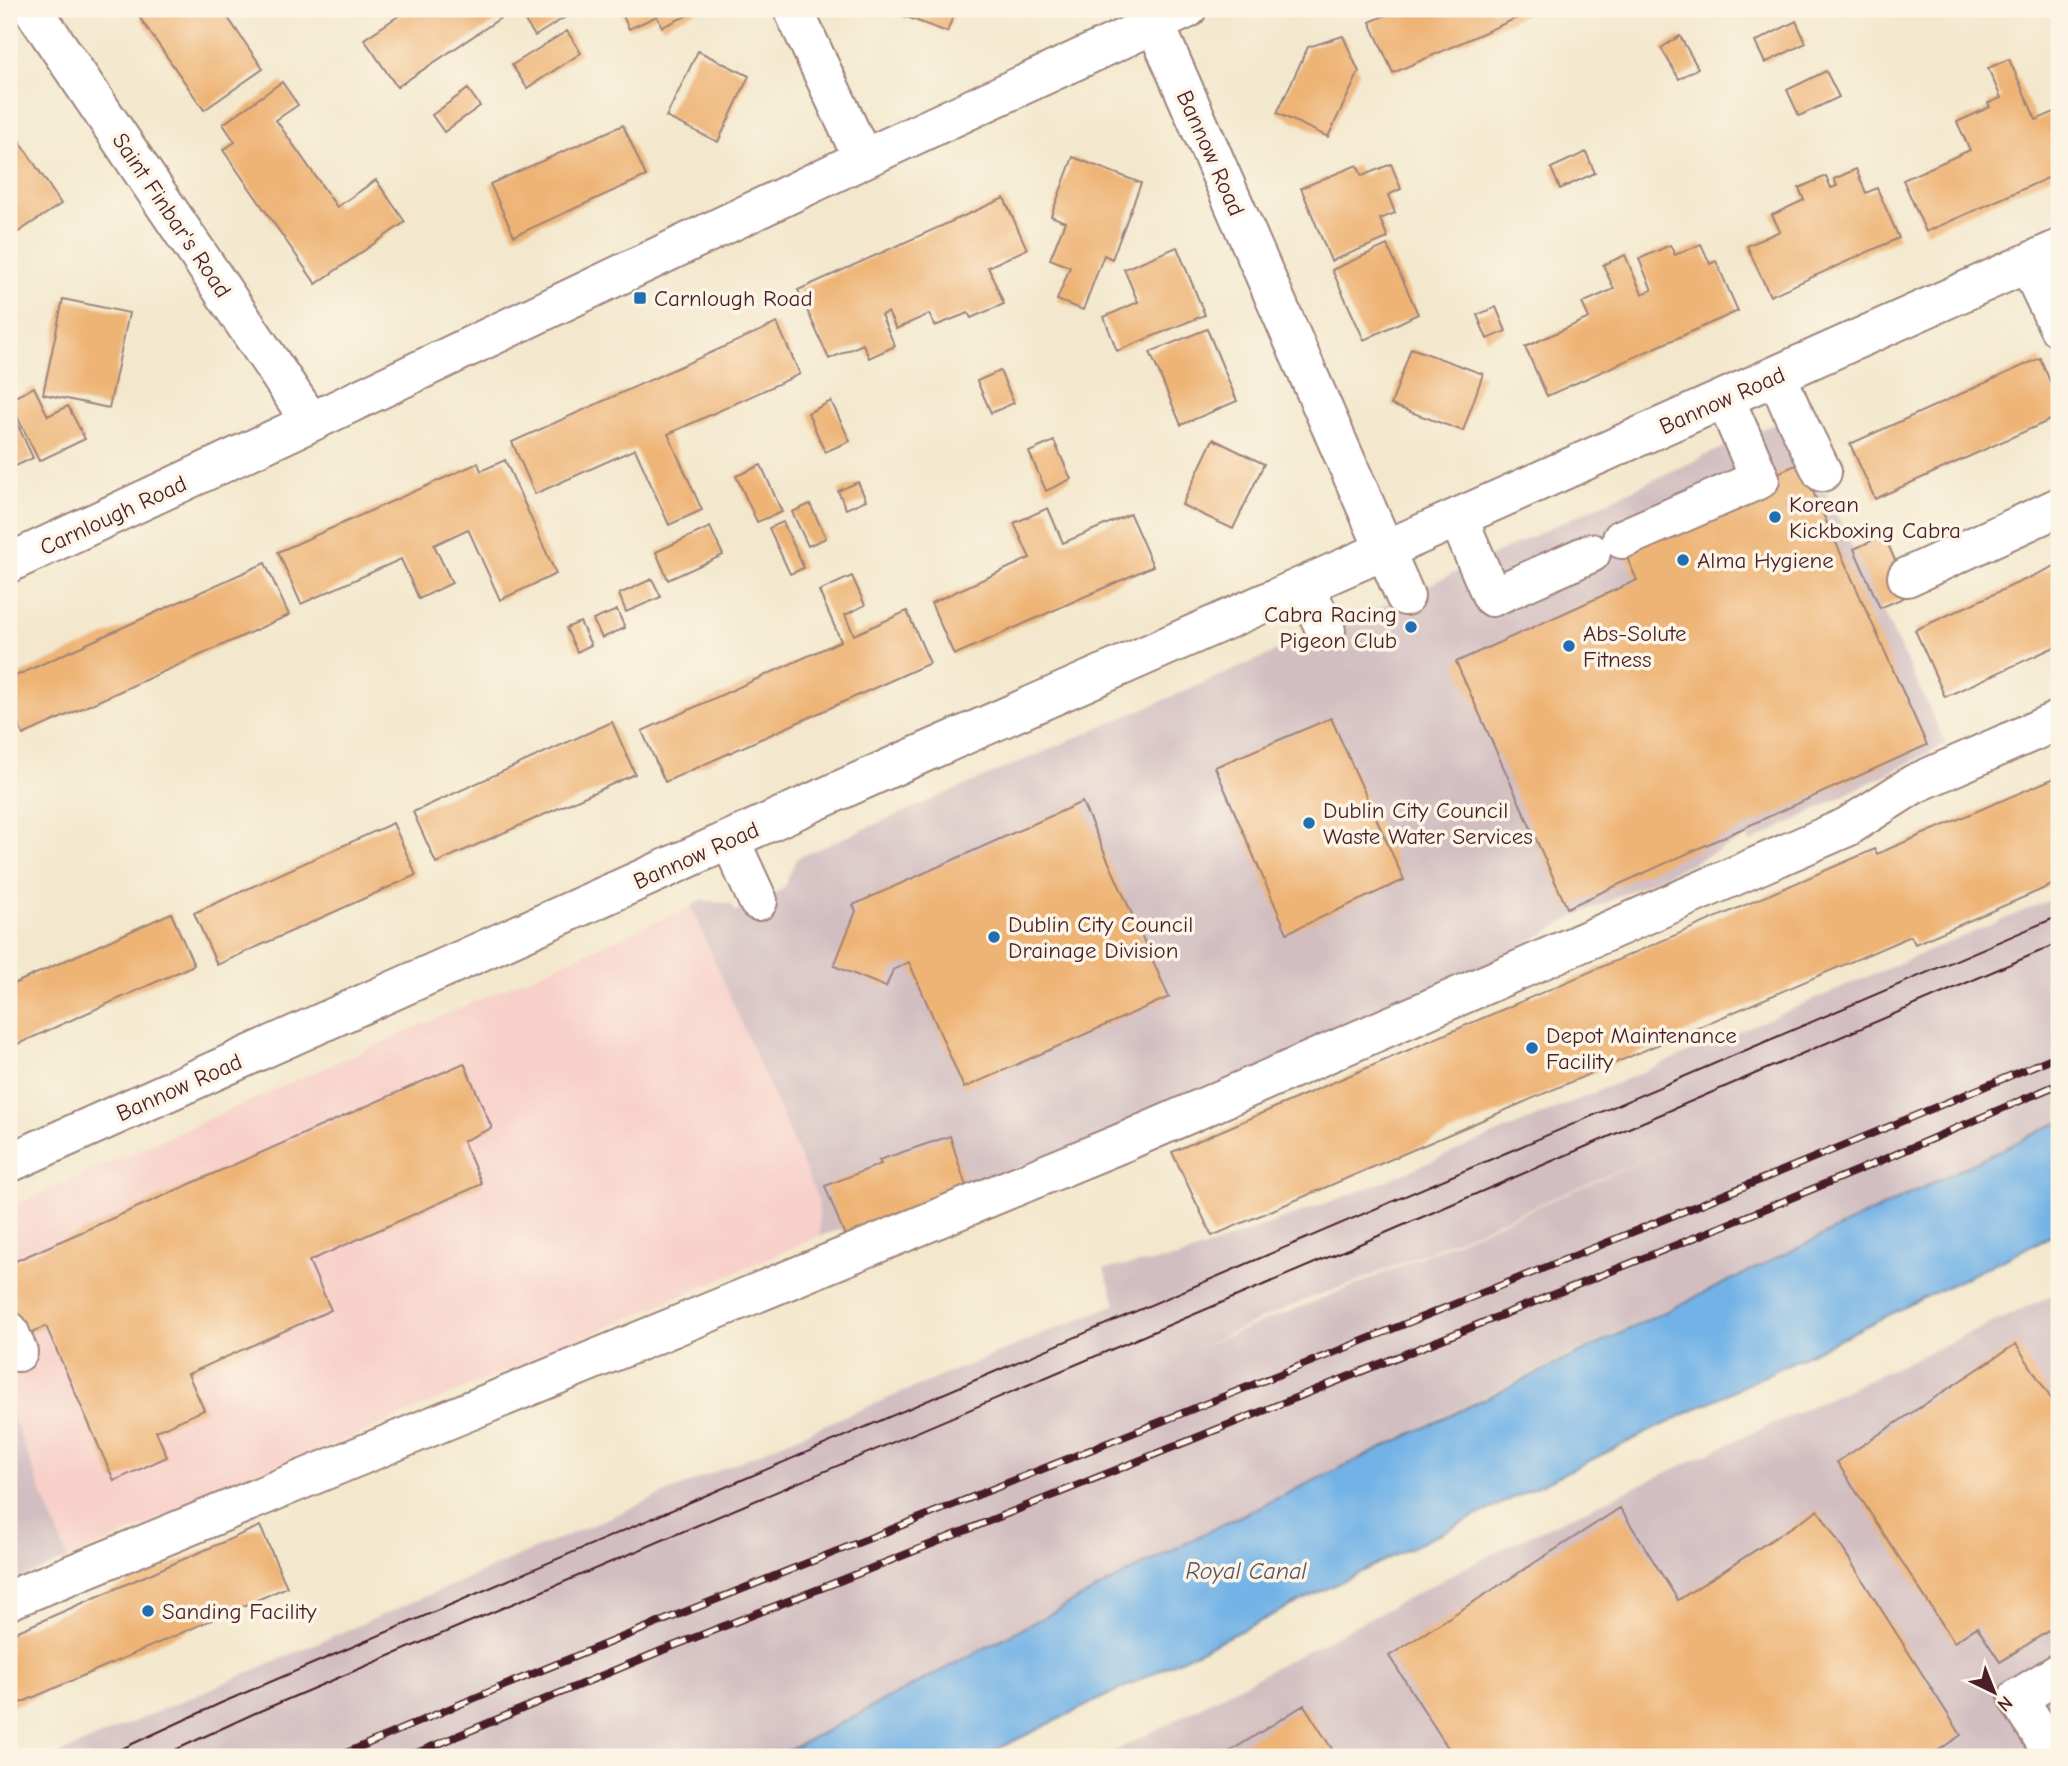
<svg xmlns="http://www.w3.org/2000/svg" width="2068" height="1766" font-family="'Comic Neue',sans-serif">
<rect width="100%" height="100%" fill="#fcf5e5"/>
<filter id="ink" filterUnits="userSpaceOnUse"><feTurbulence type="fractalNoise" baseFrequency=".0143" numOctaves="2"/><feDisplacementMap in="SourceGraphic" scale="14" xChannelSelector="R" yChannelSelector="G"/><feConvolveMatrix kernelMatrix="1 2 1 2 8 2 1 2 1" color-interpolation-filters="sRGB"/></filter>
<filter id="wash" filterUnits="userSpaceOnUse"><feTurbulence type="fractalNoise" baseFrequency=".00686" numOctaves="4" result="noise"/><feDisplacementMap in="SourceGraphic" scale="28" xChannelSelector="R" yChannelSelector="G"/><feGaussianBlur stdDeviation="1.57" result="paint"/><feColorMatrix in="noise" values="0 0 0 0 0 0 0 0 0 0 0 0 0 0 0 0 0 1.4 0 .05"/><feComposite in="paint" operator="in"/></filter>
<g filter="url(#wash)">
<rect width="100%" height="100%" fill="#f3e8cd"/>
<path fill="#f7d0c9" d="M696 904 818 1201 820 1236 68 1559 9 1407V1207Z"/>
<path fill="#d2bec1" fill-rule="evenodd" d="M1790 416 1946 744 1750 843 1748 837 1574 917 1463 978 1185 1106 893 1213 820 1236 818 1200 691 906 703 900 731 904 736 912 783 889 797 858 1405 596Z
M2059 896V1122L1517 1380 1205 1533 778 1757H52L845 1416 1116 1304 1104 1269 1178 1258 1378 1184ZM1718 1128 1356 1285 1194 1349 1310 1298 1354 1283Z
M2059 1292V1757H1104L1509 1545Z
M9 1407 68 1559 9 1583Z"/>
<path fill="#72b2e6" stroke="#5e6888" stroke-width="2" d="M2059 1122V1232L981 1757H776L1205 1533Z"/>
<g id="blocks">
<path fill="#eeb476" d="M153 9H222L263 69 204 110 140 18Z
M409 9H514L397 87 364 39Z
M517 9H562L567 16 535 36Z
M620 9H702L662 27 657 16 629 29Z
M885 9H956L947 32Z
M1399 9H1537L1393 73 1370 22Z
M1796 21 1806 43 1765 63 1755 42Z
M567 31 581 53 527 88 512 65Z
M1343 36 1359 72 1328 137 1277 113 1308 47Z
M1680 36 1698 68 1679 79 1661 48Z
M698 51 749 76 718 142 666 117Z
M2009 59 2036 120 2059 110V173L1926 232 1903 180 1970 150 1957 122 1990 107 1988 103 2001 98 1988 68Z
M1826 71 1839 97 1799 116 1787 90Z
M282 82 298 105 276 120 337 207 376 180 405 222 316 284 223 150 235 142 223 124Z
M468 89 480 106 444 132 432 115Z
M9 125 61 204 9 238Z
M623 125 646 176 514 236 490 184Z
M1586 152 1595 173 1560 189 1551 168Z
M1073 157 1141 183 1112 259 1104 255 1083 310 1057 300 1070 267 1050 259 1065 222 1051 216Z
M1391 164 1401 189 1388 195 1395 213 1380 219 1388 238 1331 261 1301 188 1357 165 1362 176Z
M1856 169 1866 193 1877 188 1899 238 1770 296 1747 246 1780 231 1772 215 1804 200 1799 188 1826 176 1831 188 1837 186 1834 179Z
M1004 198 1027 249 988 267 1004 304 971 318 968 313 935 326 929 314 896 329 888 312 881 315 895 346 869 358 863 344 829 359 798 290Z
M1701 244 1710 264 1716 261 1738 311 1547 396 1525 347 1589 318 1582 303 1614 289 1603 265 1625 255 1642 294 1652 290 1639 259 1670 245 1675 255Z
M1387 245 1418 314 1364 340 1332 270Z
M1177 247 1205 315 1117 351 1104 317 1138 302 1124 269Z
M63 299 129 313 109 408 43 394Z
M1496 307 1506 331 1487 339 1477 315Z
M777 323 800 374 668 434 702 510 669 525 635 449 535 494 512 442Z
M1207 329 1237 401 1181 425 1150 352Z
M1411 348 1483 374 1463 431 1391 405Z
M2040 358 2059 402V416L1875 499 1850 444Z
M1000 371 1014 403 991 413 977 381Z
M34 387 48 416 68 406 85 439 39 461 9 400Z
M831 401 850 441 825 452 808 413Z
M9 406 33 458 9 469Z
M1213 439 1264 464 1233 529 1182 505Z
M1054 441 1071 479 1046 491 1029 452Z
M505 460 556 574 500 600 468 529 434 545 452 583 419 599 401 559 301 604 278 552 478 463 481 471Z
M1800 463 1927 745 1567 908 1456 662 1637 580 1621 544Z
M761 465 782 512 757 522 736 476Z
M858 482 866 500 846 509 838 491Z
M810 504 826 538 808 546 792 512Z
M1048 508 1063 543 1130 514 1153 566 954 655 931 603 1030 558 1014 523Z
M783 522 804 568 790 574 769 528Z
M710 527 723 555 668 580 656 552Z
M1884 535 1910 595 1880 608 1854 549Z
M265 563 289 615 23 735 9 702V679Z
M2059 564V645L1945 697 1915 630Z
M852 576 865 605 845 615 854 635 907 611 930 663 665 782 642 731 841 641 819 591Z
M652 579 661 597 626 612 619 594Z
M617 610 625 628 602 638 593 620Z
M580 622 591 645 577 652 566 628Z
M1331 718 1404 880 1287 933 1215 767Z
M612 722 635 774 436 863 413 812Z
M2059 776V882L1915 944 1911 936 1212 1236 1172 1152 1875 849 1877 854Z
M1082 802 1169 997 964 1088 909 962 893 970 886 987 834 966 856 911 853 905Z
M393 823 416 875 217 965 194 913Z
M171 913 194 965 9 1048V986Z
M464 1063 492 1128 463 1141 482 1184 309 1261 331 1310 188 1374 204 1410 156 1431 167 1457 114 1481 46 1326 17 1339 9 1321V1264Z
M950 1136 969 1196 845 1236 825 1186 881 1164 879 1160Z
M2016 1344 2059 1411V1624L2000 1662 1977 1627 1954 1642 1837 1462Z
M1620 1508 1678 1600 1818 1510 1961 1735 1936 1752 1940 1757H1454L1389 1656Z
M260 1526 287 1587 9 1708V1635Z
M1304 1705 1337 1757H1221Z"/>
</g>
</g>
<g filter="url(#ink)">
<use href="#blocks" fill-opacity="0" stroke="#9e847c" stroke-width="2"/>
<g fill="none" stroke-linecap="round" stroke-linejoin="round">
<defs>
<path id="minor" d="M33 9 311 422
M793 9 863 159
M1155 24 1405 596
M2028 263 2059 328
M1777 376 1792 411 1822 472
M1458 518 1492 597 1591 553
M1622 539 1760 479 1725 399
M9 563 311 422 863 159 1187 9
M1907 577 2059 507
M1305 586 1326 631
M730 840 758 901
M9 1163 903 762 1385 550 2059 249
M9 1331 18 1352
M9 1600 1124 1142 1847 827 1914 784 2059 720
M2055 1757 2018 1698 2059 1673"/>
</defs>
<use href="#minor" stroke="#9e847c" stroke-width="42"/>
<use href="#minor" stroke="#fff" stroke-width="38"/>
<path stroke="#4a1f2b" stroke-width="2" d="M104 1757 221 1703 2059 916
M160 1757 253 1714 1355 1246 2059 943"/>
<defs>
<path id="rail" d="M337 1757C542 1667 751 1586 960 1502 1327 1355 1695 1210 2059 1055
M407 1757 663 1650 842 1580 1716 1229 1880 1161 2059 1084"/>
</defs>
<use href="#rail" stroke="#4a1f2b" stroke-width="8"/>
<use href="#rail" stroke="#fcf5e5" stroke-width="5" stroke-dasharray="16" stroke-linecap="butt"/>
</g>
</g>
<g fill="#1f6fb2" stroke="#fcf5e5" stroke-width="2.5">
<rect x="633" y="291" width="14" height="14" rx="3.5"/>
<circle cx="1775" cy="517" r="7"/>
<circle cx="1683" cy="560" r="7"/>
<circle cx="1411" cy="627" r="7"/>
<circle cx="1569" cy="646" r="7"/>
<circle cx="1309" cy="823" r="7"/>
<circle cx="994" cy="937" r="7"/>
<circle cx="1532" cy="1048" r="7"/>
<circle cx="148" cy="1611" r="7"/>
</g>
<g text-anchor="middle" stroke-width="7" stroke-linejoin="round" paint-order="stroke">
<g font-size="23" fill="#4a1f2b" stroke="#fcf5e5">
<text transform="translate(1211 153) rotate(66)" y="8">Bannow Road</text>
<text transform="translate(172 215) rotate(56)" y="8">Saint Finbar's Road</text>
<text transform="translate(1722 400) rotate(-24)" y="8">Bannow Road</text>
<text transform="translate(113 515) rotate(-25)" y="8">Carnlough Road</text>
<text transform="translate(696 855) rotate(-24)" y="8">Bannow Road</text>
<text transform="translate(179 1087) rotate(-24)" y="8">Bannow Road</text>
</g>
<g font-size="23" fill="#4a1f2b" stroke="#fcf5e5" text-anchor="start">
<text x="654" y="306">Carnlough Road</text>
<text x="1789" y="512">Korean<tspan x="1789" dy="26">Kickboxing Cabra</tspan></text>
<text x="1697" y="568">Alma Hygiene</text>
<text x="1397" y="622" text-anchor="end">Cabra Racing<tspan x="1397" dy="26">Pigeon Club</tspan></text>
<text x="1583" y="641">Abs-Solute<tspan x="1583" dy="26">Fitness</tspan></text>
<text x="1323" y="818">Dublin City Council<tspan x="1323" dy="26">Waste Water Services</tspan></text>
<text x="1008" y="932">Dublin City Council<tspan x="1008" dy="26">Drainage Division</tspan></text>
<text x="1546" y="1043">Depot Maintenance<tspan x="1546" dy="26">Facility</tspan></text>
<text x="162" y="1619">Sanding Facility</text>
</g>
<g font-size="24" font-style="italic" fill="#58526c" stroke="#fcf5e5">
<text x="1246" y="1579">Royal Canal</text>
</g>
</g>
<rect width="2068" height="1766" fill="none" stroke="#fcf5e5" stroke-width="35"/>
<g transform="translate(1994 1692) rotate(137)" stroke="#fcf5e5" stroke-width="5" paint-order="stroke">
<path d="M0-5L12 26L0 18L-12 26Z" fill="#4a1f2b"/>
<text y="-10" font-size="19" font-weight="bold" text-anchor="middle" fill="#4a1f2b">N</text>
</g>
</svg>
